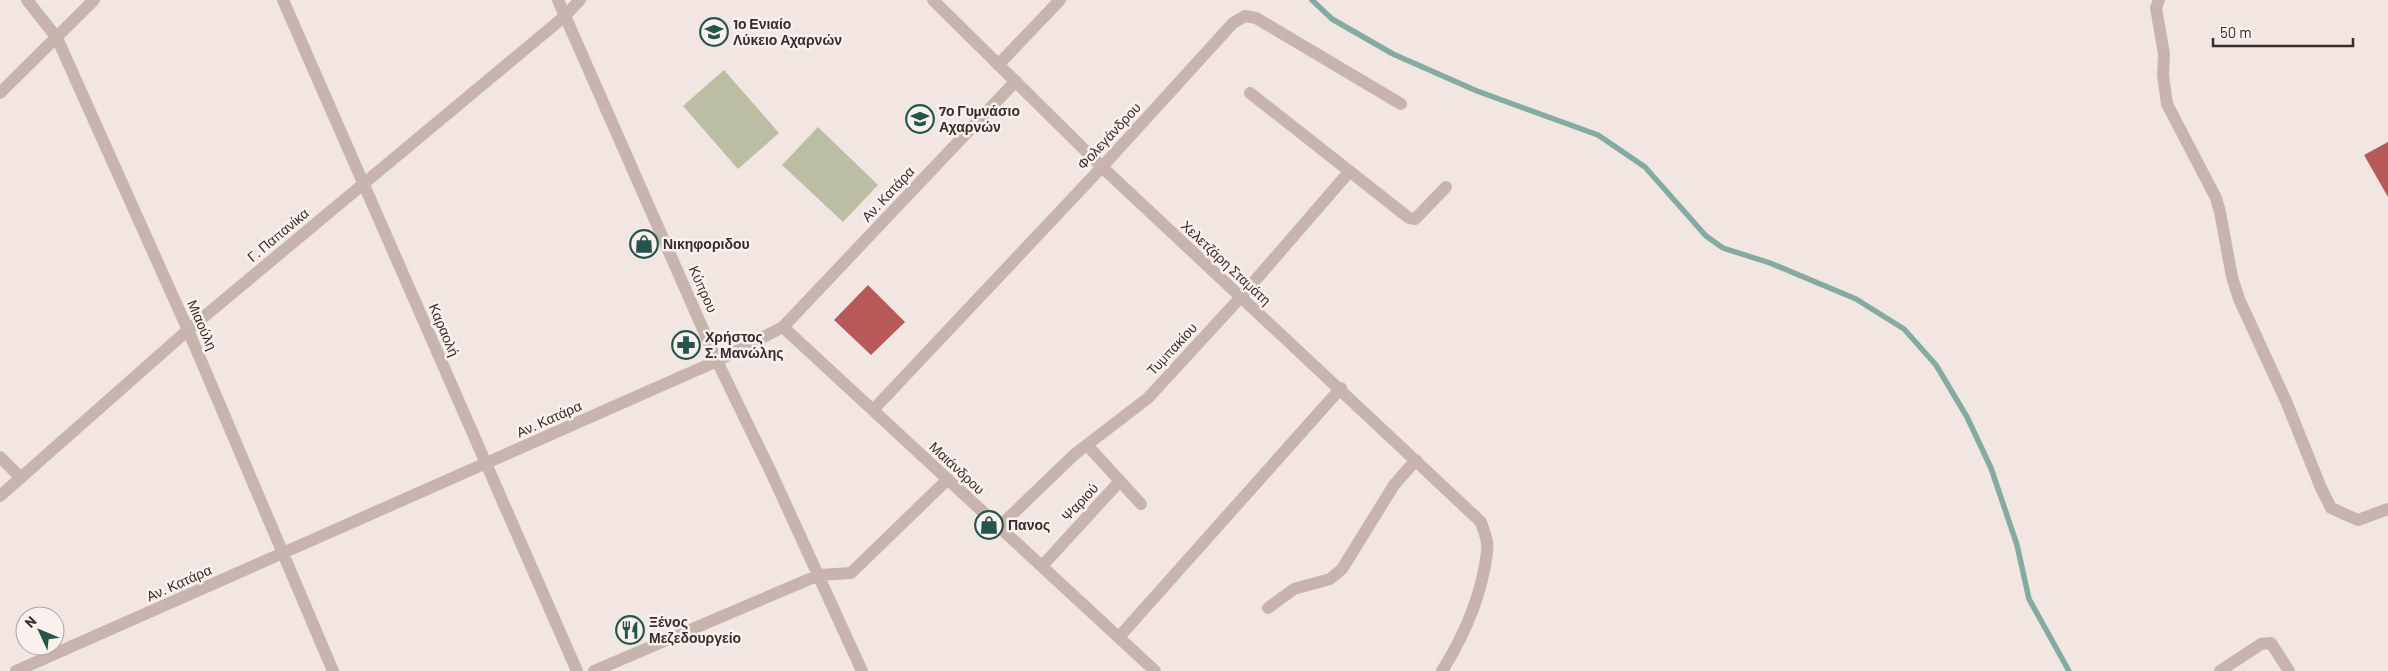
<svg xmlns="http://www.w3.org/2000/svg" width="2388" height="671" font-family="Barlow,sans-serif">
<rect width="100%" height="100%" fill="#f1e6e2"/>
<path fill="#bcbea3" d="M724 70 779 133 738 169 683 106Z
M818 127 878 185 843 222 782 165Z"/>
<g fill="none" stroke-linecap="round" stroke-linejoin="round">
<path stroke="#84aba3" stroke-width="5.5" d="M1312 0 1332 19 1393 54 1477 91 1598 135 1645 167 1706 236 1723 248 1770 263 1856 299 1904 329 1936 365 1967 417 1991 468 2017 545 2029 599 2069 671"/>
</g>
<path fill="#b85959" d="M2388 142V197L2364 155Z
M868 285 905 322 871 355 834 320Z"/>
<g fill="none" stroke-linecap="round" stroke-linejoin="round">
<path stroke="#c8b4af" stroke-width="12" d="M27 0 57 38 188 330 333 671
M283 0 577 671
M558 0 717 361 770 470 862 671
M933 0 1102 167 1481 522C1484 532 1489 542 1487 552 1482 594 1464 636 1442 671
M2159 0 2156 8 2164 54 2163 75 2167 104 2216 198 2220 212 2232 277 2239 299 2286 401 2321 488 2331 508 2358 520 2388 509
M998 65 1060 0
M0 93 94 0
M1250 93 1409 218 1415 219 1419 215 1446 187
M783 327 1155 671
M873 410 1102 167 1233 23 1245 16 1256 18 1401 104
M1087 445 1141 504
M0 457 21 478
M0 496 188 330 565 16 580 0
M999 527 1075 454 1148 398 1240 298 1349 172
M1042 566 1120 481
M1268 608 1294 589 1330 579 1342 569 1394 485 1416 460
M1119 637 1341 388
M16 671 717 361 783 327 1016 81
M594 671 819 575 851 573 948 479
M2220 671 2261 644 2271 643 2289 671"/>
</g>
<defs>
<symbol id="school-ring" viewBox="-11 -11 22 22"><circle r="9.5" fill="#f9f1ee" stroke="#26544c" stroke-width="1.5"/><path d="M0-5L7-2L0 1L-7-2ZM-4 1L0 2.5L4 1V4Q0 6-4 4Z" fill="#26544c"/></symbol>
<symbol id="shop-ring" viewBox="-11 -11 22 22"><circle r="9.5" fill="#f9f1ee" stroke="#26544c" stroke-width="1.5"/><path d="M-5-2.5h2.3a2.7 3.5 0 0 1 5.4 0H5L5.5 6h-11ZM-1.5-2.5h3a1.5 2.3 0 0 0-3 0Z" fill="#26544c"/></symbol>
<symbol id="pharmacy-ring" viewBox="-11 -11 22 22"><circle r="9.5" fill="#f9f1ee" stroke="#26544c" stroke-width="1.5"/><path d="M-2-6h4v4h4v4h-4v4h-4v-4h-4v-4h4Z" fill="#26544c"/></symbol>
<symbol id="restaurant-ring" viewBox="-11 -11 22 22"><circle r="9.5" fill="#f9f1ee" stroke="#26544c" stroke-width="1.5"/><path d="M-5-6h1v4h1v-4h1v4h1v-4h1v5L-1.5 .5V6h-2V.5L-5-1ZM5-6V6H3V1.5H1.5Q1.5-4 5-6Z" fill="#26544c"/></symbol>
</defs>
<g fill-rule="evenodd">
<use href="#school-ring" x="698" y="16" width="32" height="32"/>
<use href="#school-ring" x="904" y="103" width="32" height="32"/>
<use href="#shop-ring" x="628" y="228" width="32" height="32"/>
<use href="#pharmacy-ring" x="670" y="329" width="32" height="32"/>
<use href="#shop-ring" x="973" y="509" width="32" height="32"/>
<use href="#restaurant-ring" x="614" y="614" width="32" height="32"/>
</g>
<g text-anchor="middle" stroke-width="5" stroke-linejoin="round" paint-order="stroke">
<g font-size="14" font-weight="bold" fill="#382d2c" stroke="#f9f1ee" text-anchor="start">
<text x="733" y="29">1ο Ενιαίο<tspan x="733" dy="16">Λύκειο Αχαρνών</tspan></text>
<text x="939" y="116">7ο Γυμνάσιο<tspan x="939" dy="16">Αχαρνών</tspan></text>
<text x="663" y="249">Νικηφοριδου</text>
<text x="705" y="342">Χρήστος<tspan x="705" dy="16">Σ. Μανώλης</tspan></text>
<text x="1008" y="530">Πανος</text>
<text x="649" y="627">Ξένος<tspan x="649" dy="16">Μεζεδουργείο</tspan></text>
</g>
<g font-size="14" fill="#382d2c" stroke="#f9f1ee">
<text transform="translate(1109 136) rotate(-47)" y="5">Φολεγάνδρου</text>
<text transform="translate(888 194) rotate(-47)" y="5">Αν. Κατάρα</text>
<text transform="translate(278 235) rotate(-40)" y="5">Γ. Παπανίκα</text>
<text transform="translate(1226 263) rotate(43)" y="5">Χελετζάρη Σταμάτη</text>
<text transform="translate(703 289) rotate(66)" y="5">Κύπρου</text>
<text transform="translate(202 325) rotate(66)" y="5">Μιαούλη</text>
<text transform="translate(444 330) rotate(67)" y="5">Καραολή</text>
<text transform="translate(1172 349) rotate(-47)" y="5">Τυμπακίου</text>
<text transform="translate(549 419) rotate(-24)" y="5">Αν. Κατάρα</text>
<text transform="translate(957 468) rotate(43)" y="5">Μαιάνδρου</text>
<text transform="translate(1080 502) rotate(-47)" y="5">Ψαριού</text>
<text transform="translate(179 583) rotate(-24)" y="5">Αν. Κατάρα</text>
</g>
</g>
<g transform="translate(40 631) rotate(314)"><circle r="24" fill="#f9f1ee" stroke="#aca3a0"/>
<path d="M0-4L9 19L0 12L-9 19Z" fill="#26544c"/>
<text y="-8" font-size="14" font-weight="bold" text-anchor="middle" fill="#382d2c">N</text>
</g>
<path d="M2213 38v8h140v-8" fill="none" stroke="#382d2c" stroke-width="2.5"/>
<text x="2220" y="38" font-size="15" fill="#382d2c" stroke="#f9f1ee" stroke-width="4" paint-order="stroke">50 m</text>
</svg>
